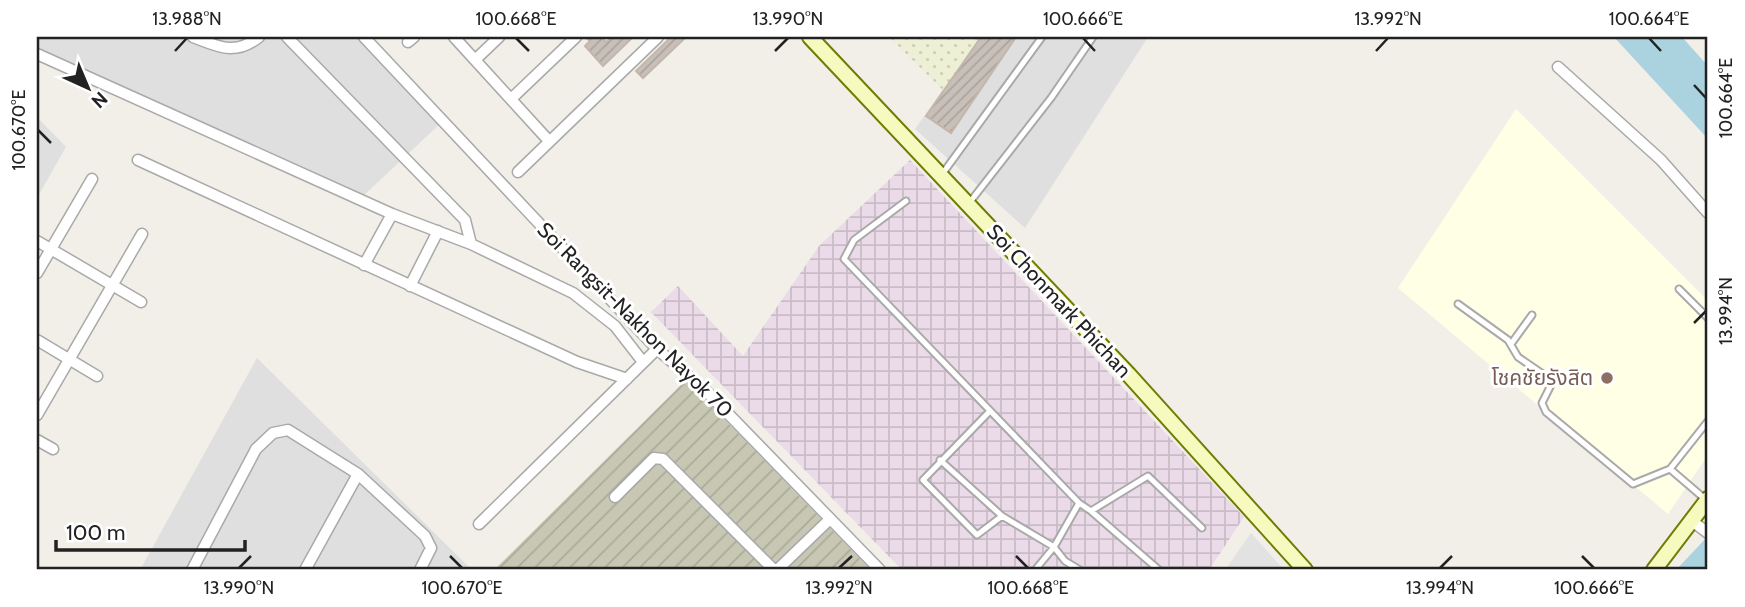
<svg xmlns="http://www.w3.org/2000/svg" width="1745" height="607" font-family="Cabin,'Noto Sans Thai',sans-serif">
<defs>
<pattern id="industrial-grid" width="8" height="8" patternUnits="userSpaceOnUse" patternTransform="scale(1.75)"><rect width="8" height="8" fill="#ebdbe8"/><path d="M0 4h8M4 0v8" fill="none" stroke="#c9bcc7"/></pattern>
<pattern id="construction-furrows" width="10" height="10" patternUnits="userSpaceOnUse" patternTransform="scale(1.75)"><rect width="10" height="10" fill="#c7c7b4"/><path d="M-1 1l2-2M0 10L10 0M9 11l2-2" fill="none" stroke="#abab9a"/></pattern>
<pattern id="farmland-dots" width="8" height="8" patternUnits="userSpaceOnUse" patternTransform="scale(1.75)"><rect width="8" height="8" fill="#eef0d5"/><path d="M2 2h.1M6 6h.1" fill="none" stroke="#ccceb7" stroke-width="1.8" stroke-linecap="round"/></pattern>
<pattern id="building-hatch" width="6" height="6" patternUnits="userSpaceOnUse" patternTransform="scale(1.75)"><rect width="6" height="6" fill="#c7bfb8"/><path d="M-1 1l2-2M0 6l6-6M5 7l2-2" fill="none" stroke="#aba49e"/></pattern>
</defs>
<rect width="100%" height="100%" fill="#f2efe9"/>
<path fill="#e0dfdf" d="M37 37H359L442 122 362 197 37 55Z
M980 37H1148L1025 228 915 129Z
M37 117 66 147 37 198Z
M257 358 472 570H140Z"/>
<path fill="url(#industrial-grid)" d="M910 160 1244 517 1209 570H902L651 312 678 286 743 356 819 246Z"/>
<path fill="#ffffe5" d="M1516 109 1708 301V455L1668 514 1398 288Z"/>
<path fill="url(#construction-furrows)" d="M686 380 871 570H494Z"/>
<path fill="url(#farmland-dots)" d="M889 37H992L951 98Z"/>
<path fill="#e2e2e2" d="M1251 533 1284 570H1225Z"/>
<path fill="#aad3df" d="M1614 37H1682L1708 66V139Z
M1708 536V570H1676Z"/>
<path fill="url(#building-hatch)" stroke="#c4b6ab" stroke-width="2" d="M585 37H601L606 42 613 37H633L603 66 585 46 590 41Z
M671 37H686L643 78 636 71Z
M981 37H1016L951 133 926 116Z"/>
<g fill="none" stroke-linecap="round" stroke-linejoin="round">
<defs>
<path id="lane" d="M943 173 1042 37
M906 201 854 240 844 259 1079 503
M970 202 1051 98 1093 37
M1679 289 1708 318
M1458 304 1508 340 1518 357 1553 381 1542 403 1546 412 1633 484 1670 469 1705 499
M1511 344 1532 315
M990 411 923 480 977 535 1002 516 1054 547 1065 561 1080 570
M940 460 1002 516
M1670 469 1708 421
M1091 511 1159 570
M1035 570 1054 547 1079 503 1091 511 1148 476 1202 528"/>
<path id="street" d="M193 37C219 47 235 56 259 37
M287 37 465 220 471 244
M364 37 657 349 705 390 880 570
M454 37 549 141
M408 42 414 37
M37 54 392 214 471 244 573 293 615 326 643 362
M475 60 499 37
M1558 67 1661 160 1708 213
M511 99 576 37
M138 160 577 362 627 379
M518 172 658 37
M37 241 141 302
M364 265 392 214
M37 273 92 179
M410 286 438 231
M37 340 97 376
M37 415 142 234
M37 440 53 449
M615 497 654 458 663 459 774 570
M1692 521 1708 533
M479 524 657 349
M192 570 256 449 273 433 288 430 358 474 425 536 431 548 420 570
M305 570 358 474
M777 570 830 519"/>
<path id="secondary" d="M810 37 1129 375 1305 570
M1654 570 1708 499"/>
</defs>
<use href="#lane" stroke="#a9a9a9" stroke-width="9"/>
<use href="#street" stroke="#a9a9a9" stroke-width="13"/>
<use href="#secondary" stroke="#707d05" stroke-width="18"/>
<use href="#lane" stroke="#fff" stroke-width="5"/>
<use href="#street" stroke="#fff" stroke-width="10"/>
<use href="#secondary" stroke="#f7fabf" stroke-width="14"/>
</g>
<path fill="none" stroke="#222" stroke-width="2.5" d="M516 38 529 51M1083 38 1095 51M1649 38 1661 51M175 51 187 38M775 51 788 38M1376 51 1388 38M1694 85 1706 98M38 130 51 143M1694 323 1706 311M450 556 462 568M1016 556 1028 568M1582 556 1594 568M239 568 251 556M839 568 852 556M1440 568 1452 556"/>
<circle fill="#8d6e63" stroke="#fff" stroke-width="2.5" cx="1607" cy="378" r="7"/>
<g text-anchor="middle" stroke-width="6" stroke-linejoin="round" paint-order="stroke">
<g font-size="21" fill="#222" stroke="#fff">
<text transform="translate(1059 301) rotate(47)" y="7">Soi Chonmark Phichan</text>
<text transform="translate(635 320) rotate(45)" y="7">Soi Rangsit-Nakhon Nayok 70</text>
</g>
<g font-size="21" fill="#785e54" stroke="#fff" text-anchor="end">
<text x="1593" y="385">โชคชัยรังสิต</text>
</g>
</g>
<rect width="1745" height="607" fill="none" stroke="#ffffff" stroke-width="77"/>
<g transform="translate(88 88) rotate(136)" stroke="#ffffff" stroke-width="5" paint-order="stroke">
<path d="M0-5L12 26L0 18L-12 26Z" fill="#222222"/>
<text y="-10" font-size="19" font-weight="bold" text-anchor="middle" fill="#222222">N</text>
</g>
<path d="M56 540v10h189v-10" fill="none" stroke="#222222" stroke-width="3.5"/>
<text x="66" y="540" font-size="21" fill="#222222" stroke="#ffffff" stroke-width="5" paint-order="stroke">100 m</text>
<rect x="38" y="38" width="1668" height="530" fill="none" stroke="#222" stroke-width="2.5"/>
<g font-size="18" text-anchor="middle" fill="#222">
<text x="187" y="25">13.988°N</text>
<text x="516" y="25">100.668°E</text>
<text x="788" y="25">13.990°N</text>
<text x="1083" y="25">100.666°E</text>
<text x="1388" y="25">13.992°N</text>
<text x="1649" y="25">100.664°E</text>
<text transform="translate(1726 98) rotate(-90)" y="6">100.664°E</text>
<text transform="translate(19 130) rotate(-90)" y="6">100.670°E</text>
<text transform="translate(1726 311) rotate(-90)" y="6">13.994°N</text>
<text x="239" y="594">13.990°N</text>
<text x="462" y="594">100.670°E</text>
<text x="839" y="594">13.992°N</text>
<text x="1028" y="594">100.668°E</text>
<text x="1440" y="594">13.994°N</text>
<text x="1594" y="594">100.666°E</text>
</g>
</svg>
